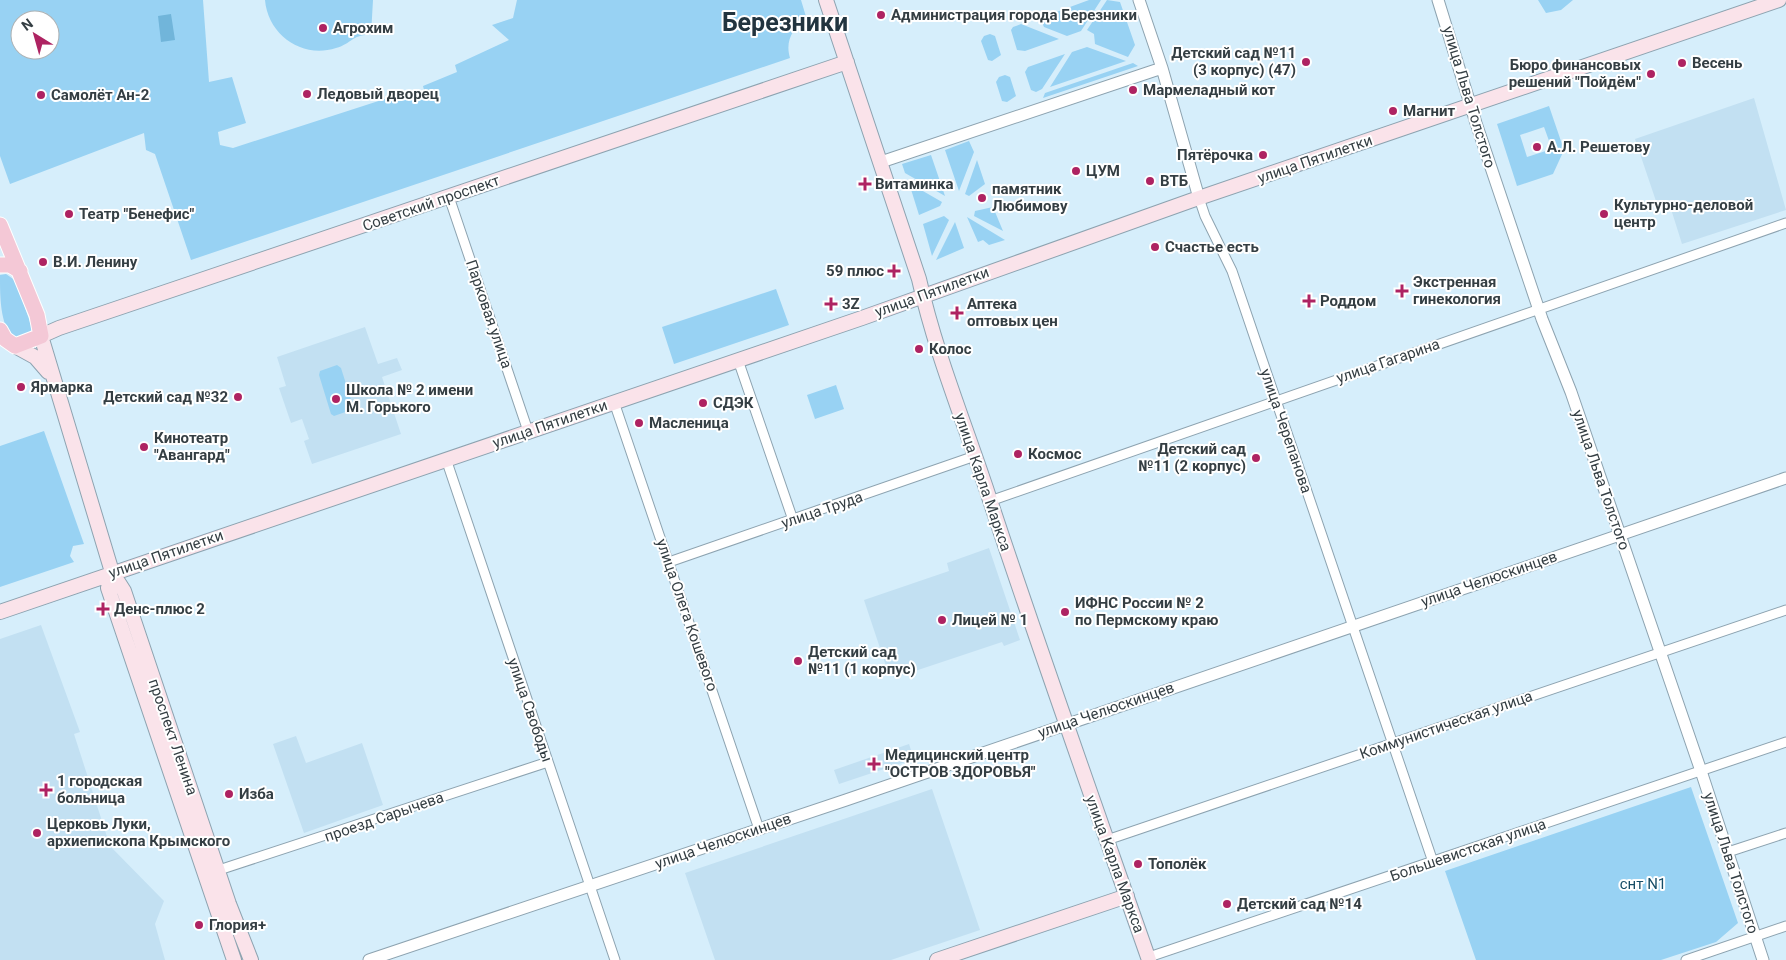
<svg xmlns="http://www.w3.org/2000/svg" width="1786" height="960" font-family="Roboto,sans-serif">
<rect width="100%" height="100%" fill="#d6eefb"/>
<path fill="#c2e0f2" d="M1754 98 1786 210 1682 244 1671 209 1659 210 1635 139Z
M365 327 378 364 397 358 402 370 382 377 401 434 312 464 304 441 309 439 302 419 291 423 279 388 286 386 277 357Z
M989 548 1020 640 1004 646 1002 642 894 678 890 668 887 669 864 600 949 571 947 563Z
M41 625 80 732 74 734 110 846 164 901 155 924 165 960H0V639Z
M296 736 306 763 362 743 383 805 304 833 273 744Z
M909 744 914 759 839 784 834 770Z
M932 789 980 930 891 960H715L685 873Z"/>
<path fill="#98d2f3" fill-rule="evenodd" d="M0 0H203L209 82 232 77 246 123 218 132 220 145 233 148 394 96 399 99 424 90 423 86 457 72 455 65 509 40 492 25 513 18 517 0H801L807 20C792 27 785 42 790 58L191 260 155 154 146 150 144 133 10 184 0 156ZM20 20H50V50H20Z
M265 0H373L371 35C352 34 353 43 336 48 302 59 268 35 265 0Z
M1089 0H1101L1081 31 1067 36 1044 27 1040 18Z
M1107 0 1120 2 1135 45 1128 57 1095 44 1094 34 1087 30Z
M1538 0H1573L1561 10 1546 13Z
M1021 24 1059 39 1025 51 1017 50 1011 30 1013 27Z
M990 34 995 36 1001 55 992 61 988 60 981 41 984 36Z
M1087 47 1126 61 1050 87 1072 52Z
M1065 54 1042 89 1036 92 1031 90 1025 72 1028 67Z
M1133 63 1138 66 1043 98 1045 93Z
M1005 75 1010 77 1016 96 1007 102 1002 101 996 82 999 77Z
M1549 106 1564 150 1553 174 1517 186 1497 124ZM1544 127 1552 149 1527 157 1520 135Z
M969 141 974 152 959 191 945 150Z
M931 155 945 196 905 173 902 164Z
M977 160 985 184 969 196 965 194Z
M909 183 942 202 940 206 919 215Z
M993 207 1003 231 974 216 975 211Z
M944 216 949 220 932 256 923 224Z
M967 217 1005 240 989 245 983 240 978 242Z
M955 222 964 248 936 260Z
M6 274 16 281 32 328 29 335 13 339C0 323 0 297 0 275Z
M776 289 789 325 674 364 662 327Z
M337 365 341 368 353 406 351 410 334 416 331 414 319 375 320 371Z
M836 385 844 409 815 419 807 395Z
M44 431 84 544 73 546 70 556 74 562 0 587V446Z
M1691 787 1738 923 1716 942 1661 960H1476L1445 871Z"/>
<path fill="#71b5da" d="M171 14 175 40 161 42 158 16Z"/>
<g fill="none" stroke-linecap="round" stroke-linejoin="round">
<defs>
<path id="minor" d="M449 197 528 431
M1199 198 1205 216 1232 271 1433 862
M738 360 793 520
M614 402 759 829
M446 459 615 960
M990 501 1786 223
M669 562 975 456
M1107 840 1786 610
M1728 852 1786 833
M219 870 548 762
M1149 957 1786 742
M1686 960 1786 926"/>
<path id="tertiary" d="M1139 0 1162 68 1199 198
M1438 0 1476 123 1542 319 1571 392 1701 771 1763 960
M881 162 1162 68
M369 960 846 800 1786 478"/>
<path id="secondary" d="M826 0 919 279C935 351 963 419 986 488 1038 646 1094 803 1149 960
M15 346 35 357 48 372
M112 572 108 588 234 960
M0 612 862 318 1190 201 1779 0
M251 960 229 904 124 591 112 572 41 336 59 328 847 62
M937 960 1127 896"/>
<path id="primary" d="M0 225 37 315 41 336 15 346 5 339 0 330
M0 265H10L20 271"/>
</defs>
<use href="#minor" stroke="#8da3b0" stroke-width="11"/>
<use href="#tertiary" stroke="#8da3b0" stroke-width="13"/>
<use href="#secondary" stroke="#8da3b0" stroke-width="16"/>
<use href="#primary" stroke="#fff" stroke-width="17"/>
<use href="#minor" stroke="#fff" stroke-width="9"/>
<use href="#tertiary" stroke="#fff" stroke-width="11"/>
<use href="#secondary" stroke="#fae3ea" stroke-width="14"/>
<use href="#primary" stroke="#f4c8d6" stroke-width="15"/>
</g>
<g fill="#ae2362" stroke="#fff" stroke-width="2">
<circle cx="881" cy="15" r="5"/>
<circle cx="323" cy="28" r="5"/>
<circle cx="1306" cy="62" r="5"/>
<circle cx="1682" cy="63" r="5"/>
<circle cx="1651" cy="74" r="5"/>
<circle cx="1133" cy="90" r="5"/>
<circle cx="307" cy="94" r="5"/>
<circle cx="41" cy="95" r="5"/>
<circle cx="1393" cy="111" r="5"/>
<circle cx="1537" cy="147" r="5"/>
<circle cx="1263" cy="155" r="5"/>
<circle cx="1076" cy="171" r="5"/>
<circle cx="1150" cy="181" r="5"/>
<path d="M862.5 176.5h5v5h5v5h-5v5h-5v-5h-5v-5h5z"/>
<circle cx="982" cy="198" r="5"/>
<circle cx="69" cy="214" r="5"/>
<circle cx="1604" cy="214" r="5"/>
<circle cx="1155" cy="247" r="5"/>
<circle cx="43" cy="262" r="5"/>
<path d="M891.5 263.5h5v5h5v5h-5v5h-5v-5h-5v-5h5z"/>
<path d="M1399.5 283.5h5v5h5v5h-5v5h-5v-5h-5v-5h5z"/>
<path d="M1306.5 293.5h5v5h5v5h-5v5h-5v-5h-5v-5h5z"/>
<path d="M828.5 296.5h5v5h5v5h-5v5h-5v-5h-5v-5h5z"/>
<path d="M954.5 305.5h5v5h5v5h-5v5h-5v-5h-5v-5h5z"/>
<circle cx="919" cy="349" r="5"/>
<circle cx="21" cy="387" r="5"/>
<circle cx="238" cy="397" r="5"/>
<circle cx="336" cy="399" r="5"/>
<circle cx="703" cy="403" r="5"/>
<circle cx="639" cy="423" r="5"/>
<circle cx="144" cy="447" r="5"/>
<circle cx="1018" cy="454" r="5"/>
<circle cx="1256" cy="458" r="5"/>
<path d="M100.5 601.5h5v5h5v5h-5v5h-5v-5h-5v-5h5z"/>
<circle cx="1065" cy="612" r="5"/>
<circle cx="942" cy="620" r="5"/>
<circle cx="798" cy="661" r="5"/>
<path d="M871.5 756.5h5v5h5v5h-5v5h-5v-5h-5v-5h5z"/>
<path d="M43.5 782.5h5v5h5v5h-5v5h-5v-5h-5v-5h5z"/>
<circle cx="229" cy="794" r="5"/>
<circle cx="37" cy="833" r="5"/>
<circle cx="1138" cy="864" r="5"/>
<circle cx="1227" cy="904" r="5"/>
<circle cx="199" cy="925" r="5"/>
</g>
<g text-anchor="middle" stroke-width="4" stroke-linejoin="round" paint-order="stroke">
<g font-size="15" font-weight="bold" fill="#343e43" stroke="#fff" text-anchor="start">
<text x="891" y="20">Администрация города Березники</text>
<text x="333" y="33">Агрохим</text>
<text x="1296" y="58" text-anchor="end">Детский сад №11<tspan x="1296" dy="17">(3 корпус) (47)</tspan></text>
<text x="1692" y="68">Весень</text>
<text x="1641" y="70" text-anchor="end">Бюро финансовых<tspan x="1641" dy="17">решений "Пойдём"</tspan></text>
<text x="1143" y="95">Мармеладный кот</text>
<text x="317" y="99">Ледовый дворец</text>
<text x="51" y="100">Самолёт Ан-2</text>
<text x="1403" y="116">Магнит</text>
<text x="1547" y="152">А.Л. Решетову</text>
<text x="1253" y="160" text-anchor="end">Пятёрочка</text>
<text x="1086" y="176">ЦУМ</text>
<text x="1160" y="186">ВТБ</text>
<text x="875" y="189">Витаминка</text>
<text x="992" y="194">памятник<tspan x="992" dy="17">Любимову</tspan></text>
<text x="1614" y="210">Культурно-деловой<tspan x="1614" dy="17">центр</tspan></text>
<text x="79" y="219">Театр "Бенефис"</text>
<text x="1165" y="252">Счастье есть</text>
<text x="53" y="267">В.И. Ленину</text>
<text x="884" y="276" text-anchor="end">59 плюс</text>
<text x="1413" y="287">Экстренная<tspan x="1413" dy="17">гинекология</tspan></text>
<text x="1320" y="306">Роддом</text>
<text x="842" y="309">3Z</text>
<text x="967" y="309">Аптека<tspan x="967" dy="17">оптовых цен</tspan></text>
<text x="929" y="354">Колос</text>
<text x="31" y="392">Ярмарка</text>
<text x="346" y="395">Школа № 2 имени<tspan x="346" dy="17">М. Горького</tspan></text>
<text x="228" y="402" text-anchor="end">Детский сад №32</text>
<text x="713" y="408">СДЭК</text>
<text x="649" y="428">Масленица</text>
<text x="154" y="443">Кинотеатр<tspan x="154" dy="17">"Авангард"</tspan></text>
<text x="1246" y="454" text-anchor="end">Детский сад<tspan x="1246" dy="17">№11 (2 корпус)</tspan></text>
<text x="1028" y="459">Космос</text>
<text x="1075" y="608">ИФНС России № 2<tspan x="1075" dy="17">по Пермскому краю</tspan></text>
<text x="114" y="614">Денс-плюс 2</text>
<text x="952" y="625">Лицей № 1</text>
<text x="808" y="657">Детский сад<tspan x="808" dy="17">№11 (1 корпус)</tspan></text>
<text x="885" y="760">Медицинский центр<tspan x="885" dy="17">"ОСТРОВ ЗДОРОВЬЯ"</tspan></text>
<text x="57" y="786">1 городская<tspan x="57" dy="17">больница</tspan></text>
<text x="239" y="799">Изба</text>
<text x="47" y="829">Церковь Луки,<tspan x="47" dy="17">архиепископа Крымского</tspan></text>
<text x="1148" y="869">Тополёк</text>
<text x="1237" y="909">Детский сад №14</text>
<text x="209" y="930">Глория+</text>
</g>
<g font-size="15" fill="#343e43" stroke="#fff">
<text transform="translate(1469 97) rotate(73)" y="5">улица Льва Толстого</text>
<text transform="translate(1315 159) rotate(-19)" y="5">улица Пятилетки</text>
<text transform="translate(431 203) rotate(-19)" y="5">Советский проспект</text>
<text transform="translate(932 292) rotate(-20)" y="5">улица Пятилетки</text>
<text transform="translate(489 314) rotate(71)" y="5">Парковая улица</text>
<text transform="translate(1388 361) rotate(-19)" y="5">улица Гагарина</text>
<text transform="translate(550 424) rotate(-19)" y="5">улица Пятилетки</text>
<text transform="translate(1286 431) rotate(71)" y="5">улица Черепанова</text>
<text transform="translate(1601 480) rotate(71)" y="5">улица Льва Толстого</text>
<text transform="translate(983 482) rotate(71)" y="5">улица Карла Маркса</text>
<text transform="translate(822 510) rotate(-19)" y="5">улица Труда</text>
<text transform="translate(166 554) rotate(-19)" y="5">улица Пятилетки</text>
<text transform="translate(1489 579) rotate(-19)" y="5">улица Челюскинцев</text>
<text transform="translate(687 615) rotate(71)" y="5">улица Олега Кошевого</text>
<text transform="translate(530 710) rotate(71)" y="5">улица Свободы</text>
<text transform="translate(1106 710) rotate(-19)" y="5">улица Челюскинцев</text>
<text transform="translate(1446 725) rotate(-19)" y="5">Коммунистическая улица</text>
<text transform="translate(173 737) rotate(71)" y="5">проспект Ленина</text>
<text transform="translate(384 817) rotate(-19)" y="5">проезд Сарычева</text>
<text transform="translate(723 841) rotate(-19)" y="5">улица Челюскинцев</text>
<text transform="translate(1468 850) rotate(-19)" y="5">Большевистская улица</text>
<text transform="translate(1731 863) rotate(72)" y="5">улица Льва Толстого</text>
<text transform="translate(1115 864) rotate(70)" y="5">улица Карла Маркса</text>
</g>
<g font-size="15" fill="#164d67" stroke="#fff">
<text x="1643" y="889">снт N1</text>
</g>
<g font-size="25" font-weight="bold" fill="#22343f" stroke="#fff">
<text x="785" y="31">Березники</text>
</g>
</g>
<g transform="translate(35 35) rotate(323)"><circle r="24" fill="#ffffff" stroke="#aeb2b4"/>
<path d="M0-4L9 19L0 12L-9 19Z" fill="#ae2362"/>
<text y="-8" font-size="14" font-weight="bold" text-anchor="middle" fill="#343e43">N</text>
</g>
</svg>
